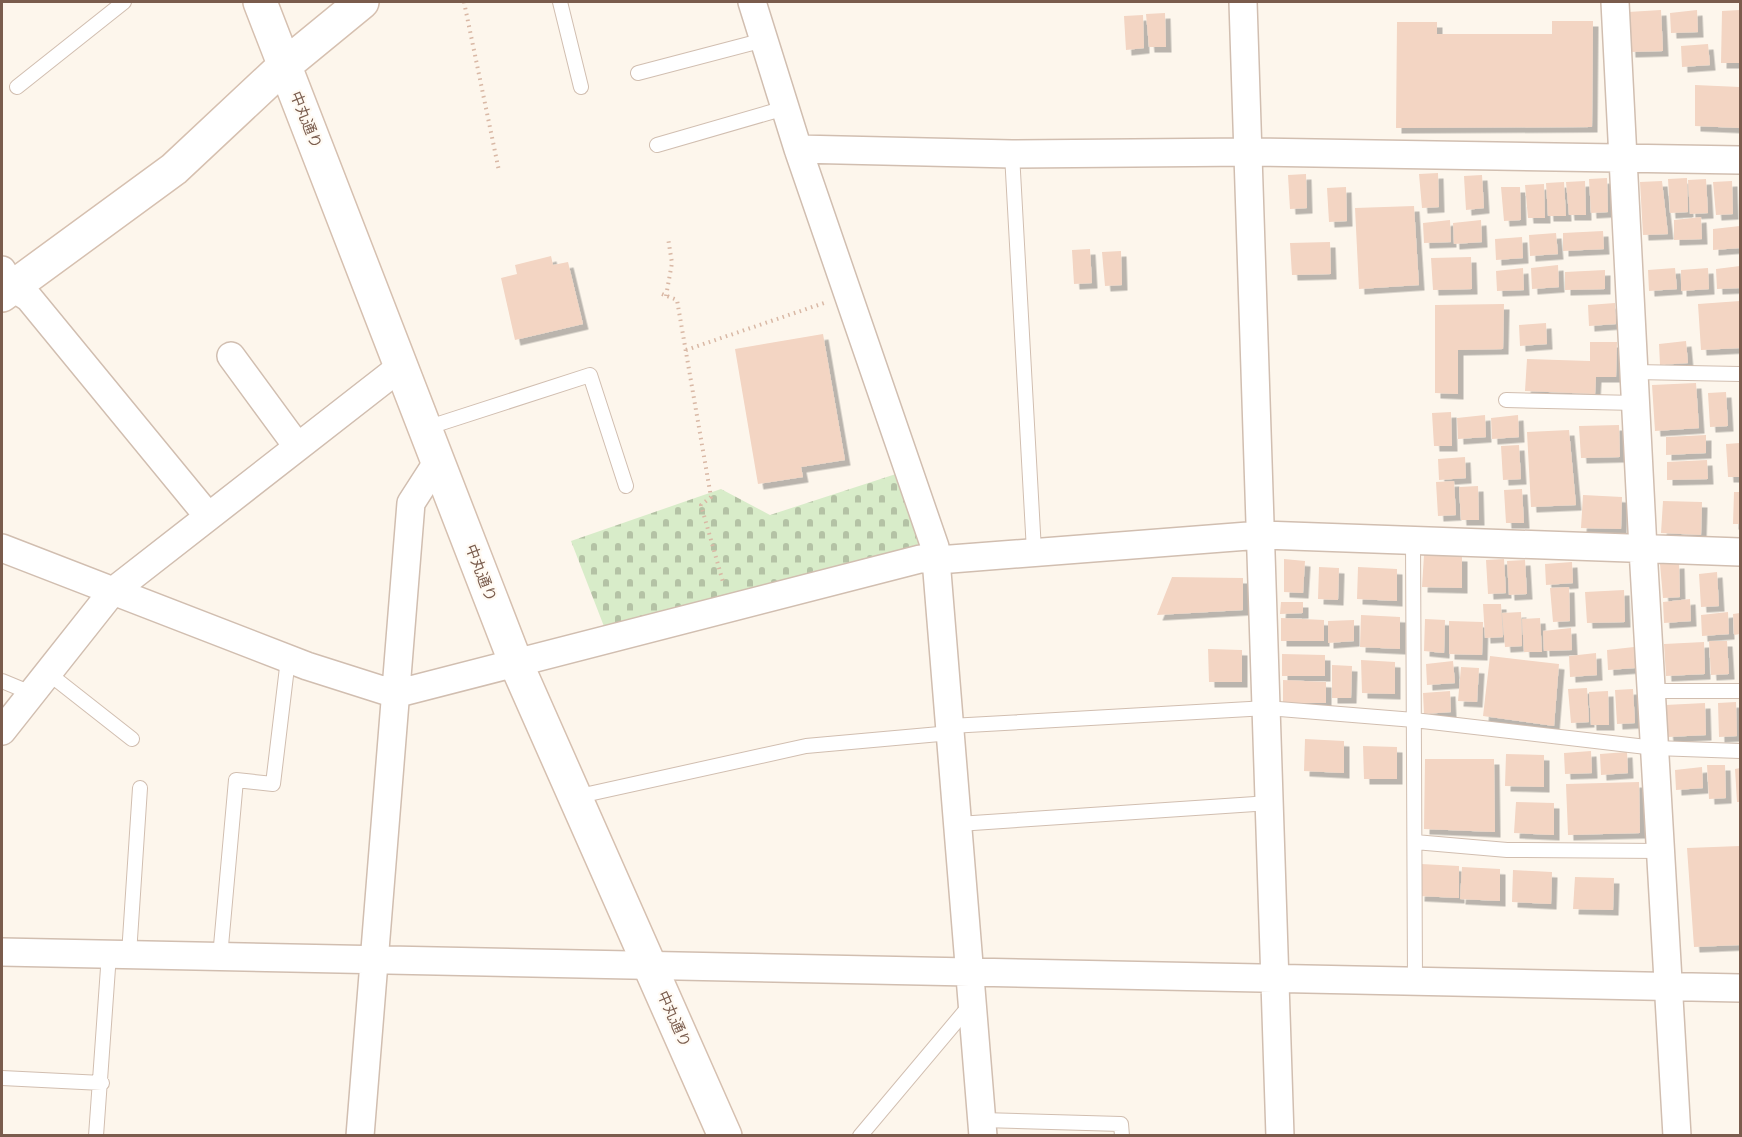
<svg xmlns="http://www.w3.org/2000/svg" width="1742" height="1137" font-family="'Source Sans 3','Noto Sans JP',sans-serif">
<defs>
<pattern id="cemetery-stones" width="16" height="16" patternUnits="userSpaceOnUse" patternTransform="scale(1.5)"><rect width="16" height="16" fill="#d8ecc9"/><path d="M2 7V4a2 2 0 0 1 4 0v3zM10 15v-3a2 2 0 0 1 4 0v3z" fill="#b4c2a5"/></pattern>
<filter id="shadow"><feDropShadow dx="5.5" dy="5.5" stdDeviation="0" flood-color="#0004"/></filter>
</defs>
<rect width="100%" height="100%" fill="#fdf6ec"/>
<path fill="url(#cemetery-stones)" d="M899 473 920 544 605 629 571 541 721 489 770 515Z"/>
<path fill="#f3d5c3" filter="url(#shadow)" d="M1661 10 1663 51 1630 52 1628 12Z
M1697 10 1698 32 1671 33 1670 13Z
M1740 10V63H1721L1722 11Z
M1165 13 1166 47H1149L1146 14Z
M1143 15 1144 48 1126 50 1124 16Z
M1552 21H1593L1592 127 1396 128 1397 22H1437V34H1552Z
M1708 44 1710 65 1682 67 1681 46Z
M1695 85 1740 87V128L1695 126Z
M1438 173 1439 207 1422 208 1419 174Z
M1306 174 1307 208 1290 209 1288 175Z
M1482 175 1484 208 1466 210 1464 176Z
M1607 178 1608 212 1591 213 1589 179Z
M1687 178 1688 212 1670 213 1668 179Z
M1706 179 1708 213 1690 214 1688 180Z
M1585 181 1586 215H1569L1566 182Z
M1662 181 1668 234 1643 235 1640 182Z
M1732 181 1733 214 1716 215 1713 182Z
M1564 182 1566 216H1548L1546 183Z
M1544 184 1545 218H1528L1525 185Z
M1346 187 1347 221 1329 222 1327 188Z
M1501 187H1520L1521 220 1504 221Z
M1414 206 1419 285 1359 289 1355 208Z
M1701 217 1702 239 1674 240V220Z
M1450 220 1451 242 1424 243 1423 223Z
M1481 220 1482 242 1454 244 1453 223Z
M1740 226V248L1713 250V229Z
M1603 231 1604 249 1563 251V233Z
M1556 233 1558 254 1530 256 1529 235Z
M1522 237 1523 258 1496 260 1495 239Z
M1330 242 1331 274 1292 275 1290 243Z
M1090 249 1092 283 1074 284 1072 250Z
M1121 251 1122 285 1105 286 1102 252Z
M551 256 553 265 568 262 583 324 515 340 501 278 517 274 515 265Z
M1471 257 1472 289 1433 290 1431 258Z
M1558 265 1559 287 1532 289 1531 268Z
M1740 266V288L1717 289 1716 269Z
M1523 268 1524 290 1497 291 1496 271Z
M1675 268 1677 289 1649 291 1648 270Z
M1708 268 1709 289 1681 291V270Z
M1605 270V289L1565 290V272Z
M1740 301V348L1701 350 1698 304Z
M1615 303 1616 324 1589 326 1588 305Z
M1504 304 1503 349 1458 350V394L1435 393V305Z
M1546 323 1547 344 1520 346 1519 325Z
M823 334 845 460 801 467 803 477 758 484 735 349Z
M1686 341 1688 363 1660 365 1659 344Z
M1590 342H1617L1616 377H1596L1595 394 1525 391 1527 359 1590 361Z
M1696 383 1699 428 1655 431 1652 385Z
M1726 392 1728 426 1710 427 1708 393Z
M1451 412 1452 446H1434L1432 413Z
M1485 415 1486 437 1458 439 1457 418Z
M1518 415 1519 437 1492 439 1491 418Z
M1619 425 1620 457 1581 458 1579 426Z
M1569 430 1576 505 1531 507 1527 432Z
M1706 435V453L1666 455V437Z
M1740 443V477H1728L1726 444Z
M1519 445 1521 479 1503 480 1501 446Z
M1465 457 1466 478 1439 480 1438 459Z
M1707 460 1708 479 1667 480V462Z
M1454 481 1456 515 1438 516 1436 482Z
M1478 486 1479 520H1461L1459 487Z
M1522 489 1524 523H1506L1504 490Z
M1734 492H1740V524H1733Z
M1583 495 1622 497 1621 529 1581 528Z
M1663 501 1702 502 1701 535 1661 533Z
M1424 555 1462 556V588L1422 587Z
M1284 559 1305 561 1303 593 1284 592Z
M1504 559 1506 593 1488 594 1486 560Z
M1525 560 1527 594 1509 595 1507 561Z
M1572 562 1573 583 1546 585 1545 564Z
M1679 563 1680 597 1663 598 1660 564Z
M1319 567 1339 568 1338 600 1318 599Z
M1358 567 1397 569V601L1357 599Z
M1717 572 1719 606 1701 607 1699 574Z
M1172 577 1243 578V610L1157 615Z
M1569 587 1570 621 1553 622 1550 588Z
M1624 590 1625 622 1587 623 1585 592Z
M1690 599 1691 621 1664 623 1663 602Z
M1281 602H1303V613L1280 614Z
M1483 604H1501L1503 637 1485 638Z
M1521 612 1522 646 1505 647 1502 613Z
M1728 612 1729 634 1702 636 1701 615Z
M1740 613V634L1734 635 1733 614Z
M1361 615 1400 617V649L1360 647Z
M1281 618 1324 620V641H1281Z
M1540 618 1542 652H1524L1522 619Z
M1425 619 1445 620 1444 653 1424 651Z
M1354 620V641L1328 643V621Z
M1449 621 1483 622 1482 655 1449 654Z
M1571 628 1572 650 1544 651 1543 631Z
M1709 641H1727L1729 674 1711 675Z
M1704 642 1705 674 1666 676 1664 644Z
M1634 647 1635 668 1608 670 1607 650Z
M1208 649 1242 650V682H1209Z
M1596 653 1597 675 1570 677 1569 656Z
M1282 654 1325 655V676H1282Z
M1490 656 1559 664 1554 726 1483 716Z
M1361 660 1395 662V694L1362 693Z
M1453 661 1455 683 1427 685 1426 664Z
M1332 665 1352 666 1351 698H1332Z
M1461 667 1479 668 1477 702 1458 701Z
M1283 680 1326 682V703H1283Z
M1587 688 1589 722 1571 723 1568 689Z
M1633 689 1635 723 1617 724 1615 690Z
M1450 691 1451 712 1424 714 1423 693Z
M1608 691 1609 725H1591L1589 692Z
M1736 702 1737 736 1719 737 1718 703Z
M1705 703 1706 735 1668 737 1665 705Z
M1305 739 1344 741V773L1304 771Z
M1363 746 1397 747V779H1364Z
M1591 751 1592 773 1565 774 1564 753Z
M1627 752 1628 773 1601 775 1600 754Z
M1506 754 1544 755V787L1505 786Z
M1425 759H1494L1495 832 1424 829Z
M1707 765H1725L1726 798 1709 799Z
M1702 767 1703 788 1676 790 1675 770Z
M1740 768V802H1737L1735 769Z
M1639 782 1640 833 1568 835 1566 784Z
M1516 802 1554 803V835L1514 833Z
M1740 846V945L1694 947 1687 848Z
M1421 864 1459 866V898L1419 896Z
M1462 867 1500 869V901L1460 899Z
M1513 870 1552 872 1551 904 1512 902Z
M1575 877 1614 878 1613 910 1573 909Z"/>
<g fill="none" stroke-linecap="round" stroke-linejoin="round">
<defs>
<path id="lane" d="M560 2 581 87
M638 73 764 40
M17 87 124 2
M657 145 785 108
M1012 154 1034 551
M1635 372 1740 374
M1506 400 1636 403
M426 428 590 375 626 486
M1413 540 1415 981
M48 673 132 739
M2 681 31 693
M1652 691H1739
M950 726 1267 708 1414 720 1655 748 1740 751
M575 797 806 746 951 733
M958 824 1270 803
M1415 842 1507 850 1661 851
M129 954 140 788
M220 957 236 780 273 784 288 659
M2 1078 102 1083
M982 1120 1121 1124 1122 1136
M96 1136 109 954
M860 1136 971 1004"/>
<path id="street" d="M752 2 798 149 935 547 983 1136
M1243 2 1280 1136
M1615 2 1643 549 1677 1136
M798 149 1012 154 1250 152 1740 160
M2 270 12 287 29 298 208 516
M231 356 297 446
M2 548 307 666 395 694 920 559H951L1261 535 1740 552
M2 731 112 592 403 365
M2 952 1740 988
M360 1136 411 503 438 461"/>
<path id="secondary" d="M260 2 515 661 725 1136
M2 295 174 169 284 66 362 2"/>
</defs>
<use href="#lane" stroke="#d1beb0" stroke-width="16"/>
<use href="#street" stroke="#d1beb0" stroke-width="30"/>
<use href="#secondary" stroke="#d6c0b0" stroke-width="36"/>
<path stroke="#d9b8a5" stroke-width="4" stroke-dasharray="1.5 4.5" stroke-linecap="butt" d="M464 2 499 171
M662 294 677 300 711 497 701 505 723 582
M666 296 672 263 668 238
M686 350 824 303"/>
<use href="#lane" stroke="#fff" stroke-width="14"/>
<use href="#street" stroke="#fff" stroke-width="27"/>
<use href="#secondary" stroke="#fff" stroke-width="33"/>
</g>
<g text-anchor="middle" stroke-width="4.5" stroke-linejoin="round" paint-order="stroke">
<g font-size="15" fill="#7a5c4d" stroke="#fffaf3">
<text transform="translate(306 120) rotate(68)" y="5">中丸通り</text>
<text transform="translate(481 573) rotate(69)" y="5">中丸通り</text>
<text transform="translate(674 1019) rotate(66)" y="5">中丸通り</text>
</g>
</g>
<rect width="1742" height="1137" fill="none" stroke="#7a5c4d" stroke-width="6"/>
</svg>
